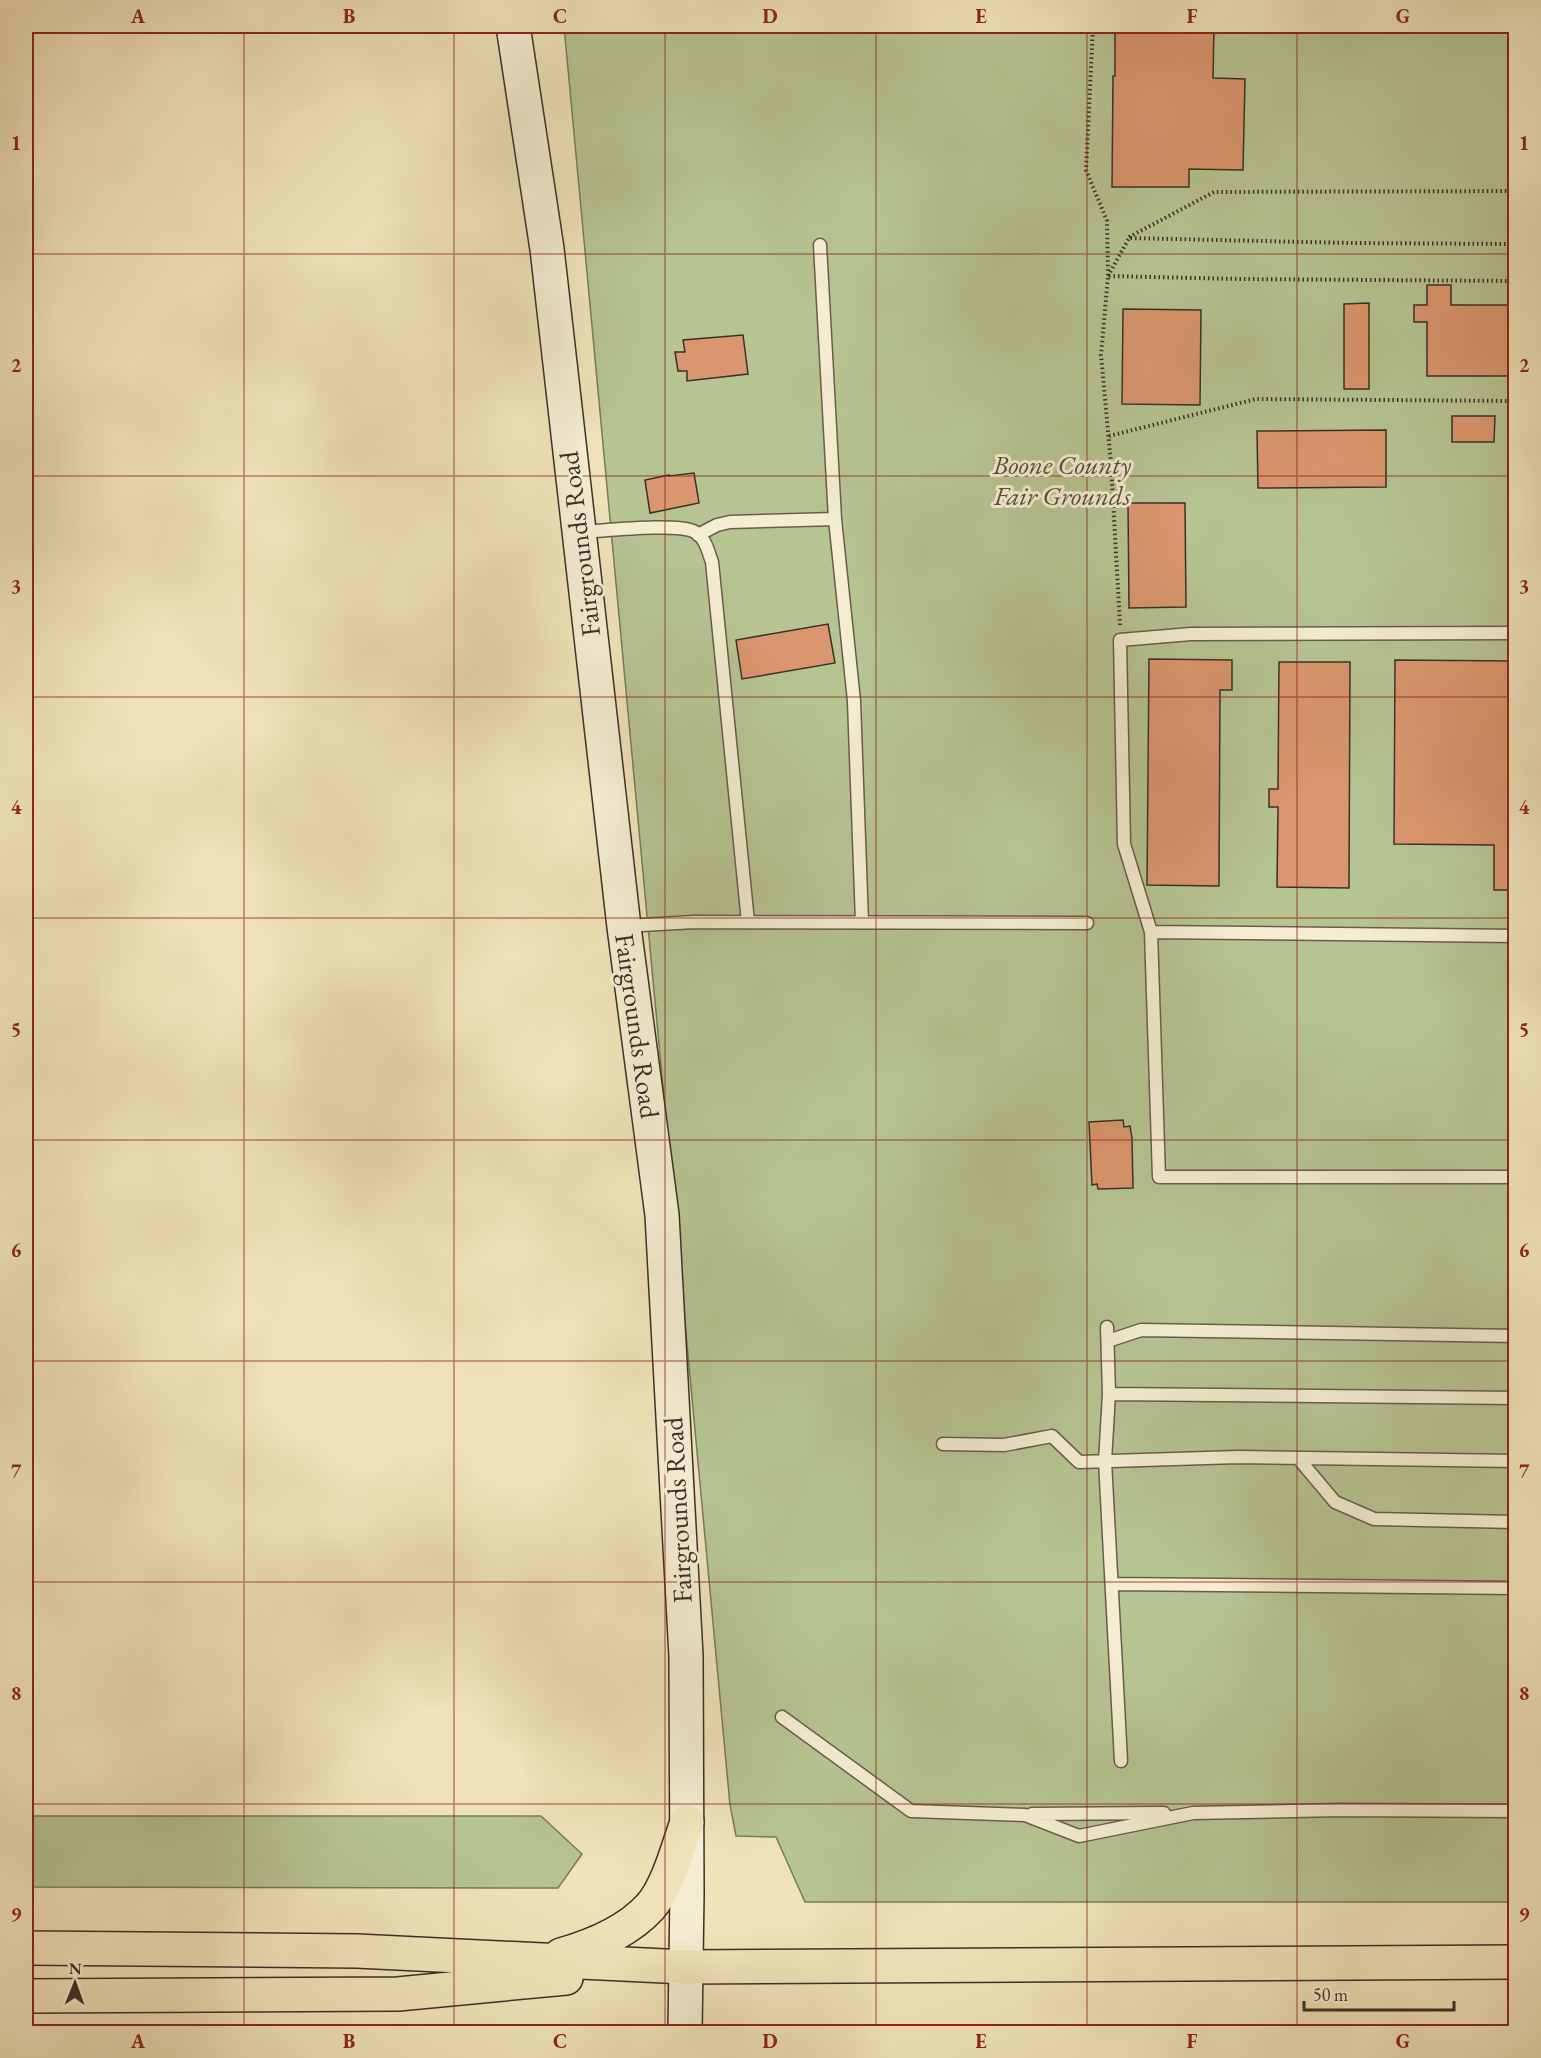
<svg xmlns="http://www.w3.org/2000/svg" width="1541" height="2058" font-family="'EB Garamond',serif">
<rect width="100%" height="100%" fill="#f0e3b9"/>
<filter id="stains"><feTurbulence type="fractalNoise" baseFrequency=".00333" numOctaves="4"/><feColorMatrix values="0 0 0 0 .2 0 0 0 0 .09 0 0 0 0 .02 0 0 0 .5 -.17"/></filter>
<radialGradient id="worn" r=".72"><stop offset=".6" stop-color="#630" stop-opacity="0"/><stop offset="1" stop-color="#630" stop-opacity=".3"/></radialGradient>
<path fill="#b6c492" stroke="#787a5e" stroke-width="1.5" d="M564 26H1515V1902H805L776 1837 736 1836 730 1805Z
M26 1816H541L582 1854 558 1888 26 1887Z"/>
<path fill="#da966e" stroke="#3b2f29" stroke-width="1.5" d="M1115 26H1214L1213 78 1245 79 1243 170 1189 169V187H1112L1113 76H1115Z
M1427 285H1451V305H1515V376H1427V322H1414V305H1427Z
M1369 303V389H1344V304Z
M1123 309 1201 310 1200 405 1122 404Z
M743 335 748 374 687 381V371H678L675 352H685L683 340Z
M1452 416H1495L1494 442H1452Z
M1386 430V487L1258 488 1257 431Z
M694 473 699 503 650 513 645 480 669 475V476Z
M1128 503H1185L1186 607 1129 608Z
M828 624 835 663 742 679 736 640Z
M1149 659 1232 660V690H1220L1219 886 1147 885Z
M1395 660 1515 661V890H1494V845L1394 844Z
M1279 662H1350L1349 888 1277 887 1278 807H1269V789H1278Z
M1123 1120 1124 1127 1130 1126 1132 1138 1133 1188 1098 1189 1097 1184 1092 1185 1089 1122Z"/>
<g fill="none" stroke-linecap="round" stroke-linejoin="round">
<defs>
<path id="lane" d="M820 245 835 519
M580 532C604 531 674 523 693 531 705 536 708 551 712 562L748 922
M698 535 717 525 730 522 835 519 854 701 862 922
M1516 633 1191 634 1120 640 1124 844 1151 932 1159 1177H1516
M625 926 694 922 1087 923
M1151 932 1516 936
M1107 1327 1109 1394 1105 1461 1121 1761
M1108 1341 1141 1330 1516 1336
M1109 1394 1516 1398
M943 1444 1004 1445 1052 1436 1079 1462 1238 1457 1516 1461
M1298 1458 1335 1502 1374 1519 1516 1522
M1112 1584 1516 1588
M782 1717 911 1811 1025 1815 1079 1836 1193 1813 1340 1810 1516 1811
M1032 1814 1164 1813"/>
<path id="secondary" d="M513 26 547 249 624 927 662 1215 686 1656 687 1893 685 2032"/>
<path id="primary" d="M26 1948 357 1951 685 1967 1516 1962
M561 1955C593 1946 627 1932 650 1907 668 1887 678 1847 687 1822
M26 1996 398 1994 566 1978"/>
</defs>
<use href="#lane" stroke="#685c4d" stroke-width="15"/>
<use href="#secondary" stroke="#3b2f29" stroke-width="36"/>
<use href="#primary" stroke="#3b2f29" stroke-width="36"/>
<path stroke="#3b2f29" stroke-width="4" stroke-dasharray="1.5 3" stroke-linecap="butt" d="M1093 26 1086 170 1107 221 1108 275
M1129 237 1214 192 1516 191
M1108 276 1129 238 1350 243 1516 244
M1109 436 1256 399 1516 401
M1120 625 1111 464 1101 355 1108 276 1238 279 1516 281"/>
<use href="#lane" stroke="#f5edd2" stroke-width="12"/>
<use href="#secondary" stroke="#f5edd2" stroke-width="33"/>
<use href="#primary" stroke="#f0e3b9" stroke-width="33"/>
</g>
<path fill="none" stroke="#8f2418" stroke-width="1.5" stroke-opacity="0.55" d="M244 26V2032M454 26V2032M665 26V2032M876 26V2032M1087 26V2032M1297 26V2032M26 254H1516M26 476H1516M26 697H1516M26 918H1516M26 1140H1516M26 1361H1516M26 1582H1516M26 1804H1516"/>
<g text-anchor="middle" stroke-width="6" stroke-linejoin="round" paint-order="stroke">
<g font-size="27" font-style="italic" fill="#544d3e" stroke="#f5edd2">
<text x="1062" y="474">Boone County<tspan x="1062" dy="31">Fair Grounds</tspan></text>
</g>
<g font-size="27" fill="#3b2f29" stroke="#f5edd2">
<text transform="translate(580 544) rotate(-97)" y="9">Fairgrounds Road</text>
<text transform="translate(637 1026) rotate(82)" y="9">Fairgrounds Road</text>
<text transform="translate(678 1510) rotate(-93)" y="9">Fairgrounds Road</text>
</g>
</g>
<rect width="1541" height="2058" fill="none" stroke="#f0e3b9" stroke-width="66"/>
<g transform="translate(75 1983) rotate(1)" stroke="#f5edd2" stroke-width="4.5" paint-order="stroke">
<path d="M0-4.5L10 22L0 15L-10 22Z" fill="#3b2f29"/>
<text y="-9" font-size="16" font-weight="bold" text-anchor="middle" fill="#3b2f29">N</text>
</g>
<path d="M1304 2001v9h150v-9" fill="none" stroke="#3b2f29" stroke-width="3"/>
<text x="1313" y="2001" font-size="18" fill="#3b2f29" stroke="#f5edd2" stroke-width="4.5" paint-order="stroke">50 m</text>
<rect x="33" y="33" width="1475" height="1992" fill="none" stroke="#8f2418" stroke-width="2"/>
<g font-size="20" text-anchor="middle" font-weight="bold" fill="#8f2418">
<text x="138" y="23">A</text>
<text x="349" y="23">B</text>
<text x="560" y="23">C</text>
<text x="770" y="23">D</text>
<text x="981" y="23">E</text>
<text x="1192" y="23">F</text>
<text x="1403" y="23">G</text>
<text x="16" y="150">1</text>
<text x="1524" y="150">1</text>
<text x="16" y="372">2</text>
<text x="1524" y="372">2</text>
<text x="16" y="593">3</text>
<text x="1524" y="593">3</text>
<text x="16" y="814">4</text>
<text x="1524" y="814">4</text>
<text x="16" y="1036">5</text>
<text x="1524" y="1036">5</text>
<text x="16" y="1257">6</text>
<text x="1524" y="1257">6</text>
<text x="16" y="1478">7</text>
<text x="1524" y="1478">7</text>
<text x="16" y="1700">8</text>
<text x="1524" y="1700">8</text>
<text x="16" y="1921">9</text>
<text x="1524" y="1921">9</text>
<text x="138" y="2048">A</text>
<text x="349" y="2048">B</text>
<text x="560" y="2048">C</text>
<text x="770" y="2048">D</text>
<text x="981" y="2048">E</text>
<text x="1192" y="2048">F</text>
<text x="1403" y="2048">G</text>
</g>
<rect width="100%" height="100%" filter="url(#stains)"/>
<rect width="100%" height="100%" fill="url(#worn)"/>
</svg>
